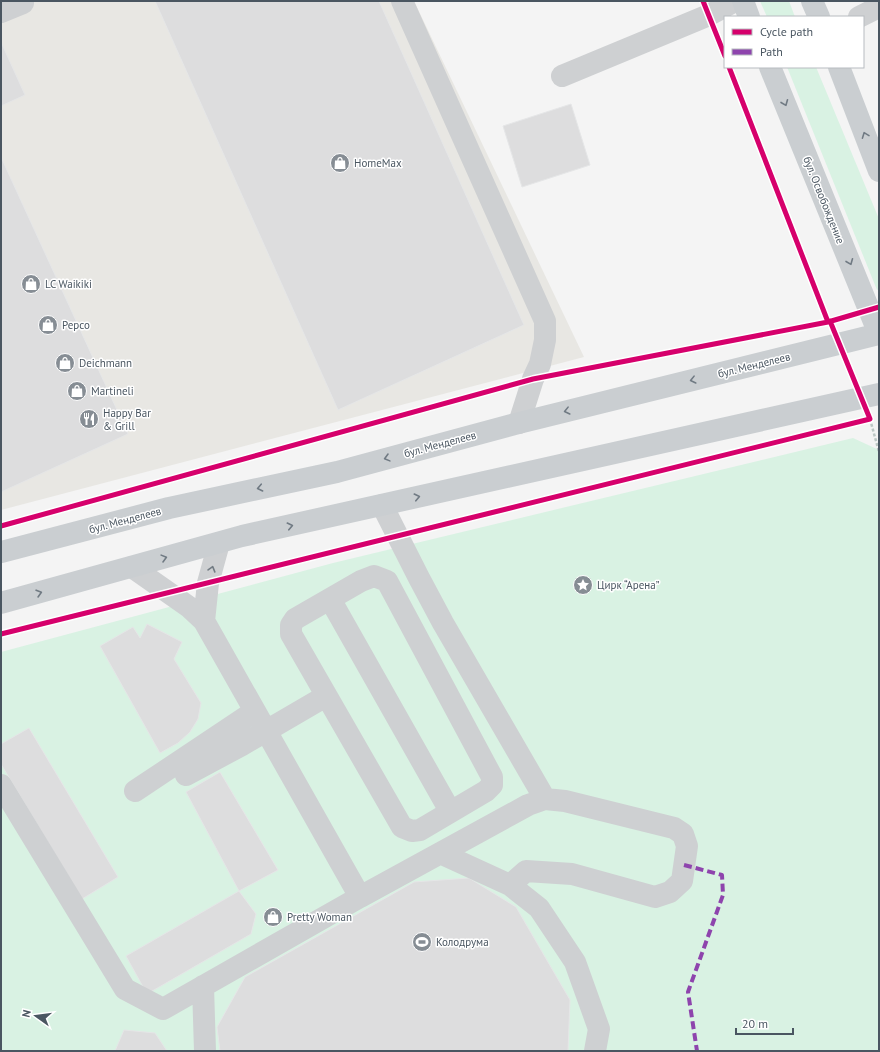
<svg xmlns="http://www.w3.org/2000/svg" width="880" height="1052" font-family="'PT Sans',sans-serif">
<rect width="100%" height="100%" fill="#f4f4f4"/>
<path fill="#e8e7e3" d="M1 1H414L584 357 1 510Z"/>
<path fill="#d9f2e3" d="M760 1H789L795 17H767Z
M787 67H816L879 219V289L877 290Z
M853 438 879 450V1051H1V652L333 563Z"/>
<path fill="#ddddde" stroke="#e5e6e7" d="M155 1H379L524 325 338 410Z
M1 42 25 95 1 106Z
M571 104 590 165 522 187 503 126Z
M1 157 128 434 1 492Z
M147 624 182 642 174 659 201 703 198 719 190 732 178 743 160 753 100 646 133 627 140 638Z
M29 728 118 877 82 899 1 764V744Z
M220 772 278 870 239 891 186 792Z
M469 878 516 907 570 1000 568 1051H220L217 1027 245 977 414 882Z
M239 891 256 914 251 934 147 994 126 956Z
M124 1030 155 1033 167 1051H115Z"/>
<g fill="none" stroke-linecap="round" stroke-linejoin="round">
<path stroke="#bcc7c4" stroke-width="2.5" stroke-dasharray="3 2" stroke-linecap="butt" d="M716 33 725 56
M729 67 828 322
M870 419 879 452"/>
<path stroke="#ced0d2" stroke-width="22" d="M402 1 545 321V340L540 364 533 379 519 423
M1 12 23 3
M859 17 879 7
M562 76 709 15 735 1
M382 505 419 578 443 623 545 799
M132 567 189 607 204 621 360 897 528 805 545 799 565 801 674 828 683 834 687 846 682 881 670 892 655 897 572 874 526 871 510 885
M374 576 387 581 492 777V785L486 791 420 830 412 831 402 827 291 634V625L295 619 361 581Z
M330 599 450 811
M204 621 208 583 219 543
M186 775 242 745 326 696
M1 785 125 989 163 1009 360 897
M135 791 255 711
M440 853 510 885 539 908 575 962 599 1029 595 1051
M203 986 205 1051"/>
<path stroke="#caced1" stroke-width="22" d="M743 1 749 17
M812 1 819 17
M770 67 879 334
M839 67 879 171
M1 552 169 508 337 472 519 423 879 334
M1 603 242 536 879 394"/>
<path stroke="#8e44ad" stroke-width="4" stroke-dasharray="8 4" stroke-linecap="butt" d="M684 865 722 875 723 895 688 992 697 1051"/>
<defs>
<path id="cycleway" d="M703 1 725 56
M1 526 533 379 828 322 879 307
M1 634 870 419 830 321 828 322 729 67"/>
</defs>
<use href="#cycleway" stroke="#fff" stroke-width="8"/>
<use href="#cycleway" stroke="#d6006c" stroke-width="5"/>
</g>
<defs><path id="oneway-chevron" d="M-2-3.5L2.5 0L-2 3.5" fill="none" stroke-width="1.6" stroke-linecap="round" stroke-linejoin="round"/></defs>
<g stroke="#707a83">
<use href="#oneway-chevron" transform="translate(785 103) rotate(68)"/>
<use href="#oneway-chevron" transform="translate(865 135) rotate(-111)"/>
<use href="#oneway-chevron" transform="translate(850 262) rotate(68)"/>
<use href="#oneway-chevron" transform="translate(693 380) rotate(166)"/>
<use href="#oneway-chevron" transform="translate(567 411) rotate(166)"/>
<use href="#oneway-chevron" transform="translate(387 458) rotate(165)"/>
<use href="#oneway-chevron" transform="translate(260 488) rotate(168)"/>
<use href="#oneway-chevron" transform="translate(417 497) rotate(-13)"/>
<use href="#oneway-chevron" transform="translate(290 526) rotate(-13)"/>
<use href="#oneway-chevron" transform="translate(164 558) rotate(-15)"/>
<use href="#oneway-chevron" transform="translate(39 593) rotate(-16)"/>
</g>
<use stroke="#727b83" href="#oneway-chevron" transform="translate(212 569) rotate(-74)"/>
<defs>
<symbol id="shop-disc" viewBox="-11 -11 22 22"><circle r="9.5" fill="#868d94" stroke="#fff"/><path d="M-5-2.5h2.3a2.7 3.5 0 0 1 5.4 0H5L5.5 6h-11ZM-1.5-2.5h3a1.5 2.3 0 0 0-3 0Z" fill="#fff"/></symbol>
<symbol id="restaurant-disc" viewBox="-11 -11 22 22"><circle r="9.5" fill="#868d94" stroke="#fff"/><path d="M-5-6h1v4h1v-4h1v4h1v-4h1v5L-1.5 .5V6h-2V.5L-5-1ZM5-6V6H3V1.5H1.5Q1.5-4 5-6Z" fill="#fff"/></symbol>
<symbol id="sight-disc" viewBox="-11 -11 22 22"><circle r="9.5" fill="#868d94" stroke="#fff"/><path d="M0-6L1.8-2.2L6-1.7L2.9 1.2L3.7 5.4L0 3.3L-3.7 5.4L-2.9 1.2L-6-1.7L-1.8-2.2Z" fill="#fff"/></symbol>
<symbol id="stadium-disc" viewBox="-11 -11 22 22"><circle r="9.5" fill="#868d94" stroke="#fff"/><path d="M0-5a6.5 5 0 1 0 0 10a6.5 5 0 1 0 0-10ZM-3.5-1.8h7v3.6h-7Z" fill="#fff"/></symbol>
</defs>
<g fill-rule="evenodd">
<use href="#shop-disc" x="329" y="152" width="22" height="22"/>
<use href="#shop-disc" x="20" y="273" width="22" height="22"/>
<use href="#shop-disc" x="37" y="314" width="22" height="22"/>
<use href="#shop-disc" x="54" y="352" width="22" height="22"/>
<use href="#shop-disc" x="66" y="380" width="22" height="22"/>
<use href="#restaurant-disc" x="78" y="408" width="22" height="22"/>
<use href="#sight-disc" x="572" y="574" width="22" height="22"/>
<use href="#shop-disc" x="262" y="906" width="22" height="22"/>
<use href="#stadium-disc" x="411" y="931" width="22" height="22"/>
</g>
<g text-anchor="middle" stroke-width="3" stroke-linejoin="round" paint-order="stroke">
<g font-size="11" fill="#4a5661" stroke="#fff" text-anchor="start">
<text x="354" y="167">HomeMax</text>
<text x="45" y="288">LC Waikiki</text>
<text x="62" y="329">Pepco</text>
<text x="79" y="367">Deichmann</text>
<text x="91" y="395">Martineli</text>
<text x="103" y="417">Happy Bar<tspan x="103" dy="13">&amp; Grill</tspan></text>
<text x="597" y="589">Цирк “Арена”</text>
<text x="287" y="921">Pretty Woman</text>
<text x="436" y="946">Колодрума</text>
</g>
<g font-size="11" fill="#4a5661" stroke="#fff">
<text transform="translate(824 200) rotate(68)" y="4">бул. Освобождение</text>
<text transform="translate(754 365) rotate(-14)" y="4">бул. Менделеев</text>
<text transform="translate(440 444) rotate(-15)" y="4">бул. Менделеев</text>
<text transform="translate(125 520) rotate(-15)" y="4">бул. Менделеев</text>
</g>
</g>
<rect width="880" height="1052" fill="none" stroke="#4a5661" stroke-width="4"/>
<rect x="724" y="16" width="140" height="52" fill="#ffffff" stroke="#b7bbc0"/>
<rect x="732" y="29" width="20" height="6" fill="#d6006c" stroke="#b7bbc0"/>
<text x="760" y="36" font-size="12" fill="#4a5661">Cycle path</text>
<rect x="732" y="49" width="20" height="6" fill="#8e44ad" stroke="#b7bbc0"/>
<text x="760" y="56" font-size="12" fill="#4a5661">Path</text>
<g transform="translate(36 1016) rotate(284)" stroke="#ffffff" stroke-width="3" paint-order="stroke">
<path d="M0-3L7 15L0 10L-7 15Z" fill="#4a5661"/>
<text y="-6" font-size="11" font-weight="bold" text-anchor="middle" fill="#4a5661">N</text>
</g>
<path d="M736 1028v6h57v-6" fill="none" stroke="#4a5661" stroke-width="2"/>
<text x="742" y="1028" font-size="12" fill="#4a5661" stroke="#ffffff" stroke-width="3" paint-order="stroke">20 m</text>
</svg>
